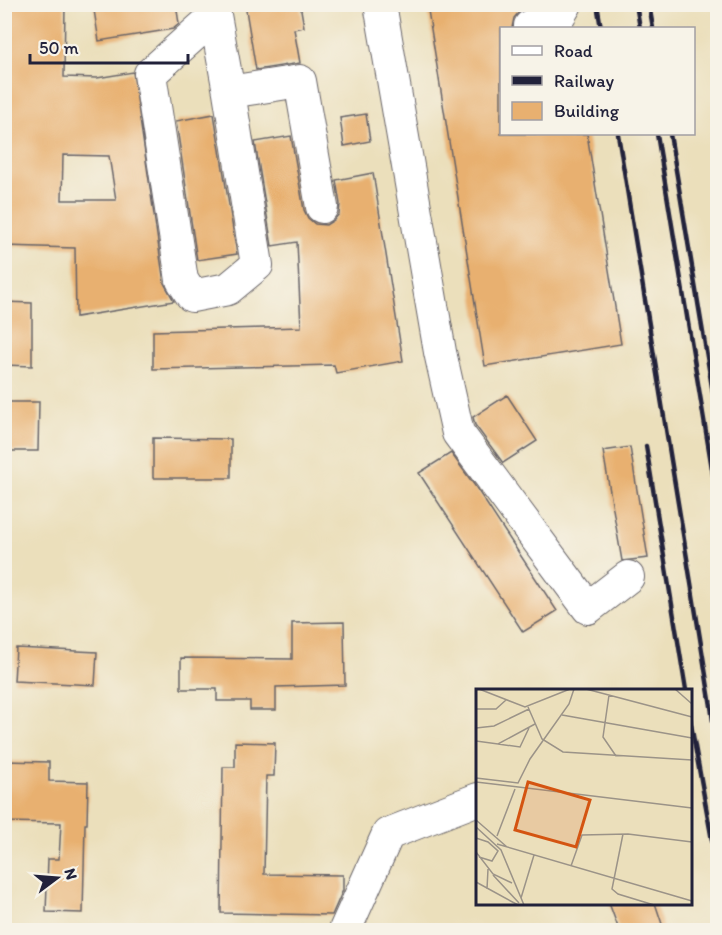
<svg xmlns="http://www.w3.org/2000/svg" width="722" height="935" font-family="Itim,sans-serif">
<rect width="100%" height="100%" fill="#f7f3e8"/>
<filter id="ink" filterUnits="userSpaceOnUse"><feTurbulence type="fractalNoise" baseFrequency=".0167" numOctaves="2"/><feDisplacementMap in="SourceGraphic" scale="12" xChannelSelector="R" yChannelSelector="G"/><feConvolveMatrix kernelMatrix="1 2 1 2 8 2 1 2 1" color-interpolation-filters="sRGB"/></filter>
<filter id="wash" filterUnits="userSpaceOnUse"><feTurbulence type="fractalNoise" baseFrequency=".008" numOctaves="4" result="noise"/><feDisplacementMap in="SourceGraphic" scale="24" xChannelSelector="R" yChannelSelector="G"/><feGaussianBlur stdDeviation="1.35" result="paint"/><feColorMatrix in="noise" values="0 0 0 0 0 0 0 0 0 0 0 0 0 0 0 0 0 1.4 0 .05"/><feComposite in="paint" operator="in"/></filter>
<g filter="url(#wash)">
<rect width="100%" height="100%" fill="#ebdfbb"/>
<g id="blocks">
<path fill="#e8b070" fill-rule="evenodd" d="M4 4H65L64 77 97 78 133 72 164 283 174 301 76 317 75 248 4 246ZM63 155 109 156 116 200H62Z
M93 4H176L179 24 173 29 99 41Z
M245 4H300L304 27 294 29 300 63 256 70Z
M427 4H527V8L519 12 514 18 512 28H501V134H587L621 344 485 366Z
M214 114 237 254 197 260 176 121Z
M366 114 370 141 344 146 340 118Z
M291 136 304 210 308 218 315 224 326 225 334 220 339 214 340 204 336 180 373 173 403 361 336 373 334 365 153 369V331L301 327 297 242 272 246 255 142Z
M4 302 32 303V366L4 365Z
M507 395 537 441 503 463 475 425 473 417Z
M4 402H39L38 451H4Z
M153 438 231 439V478H153Z
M630 447 648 558 622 561 603 451Z
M451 453 475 486 557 611 523 632 419 473Z
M344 622 345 685 276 687V710H250V701H217V689H181V658L292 659V623Z
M16 648 97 652 95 685 14 681Z
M235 742 275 743 274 776H266L264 874 343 875V890L332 915 221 913 223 767H235Z
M4 761 49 762V781L88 782 87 824H85L83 913 46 912 48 859H59L61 823 4 822Z
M609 903H655L664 930H619Z"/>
</g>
</g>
<g filter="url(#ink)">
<use href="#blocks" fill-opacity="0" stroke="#686468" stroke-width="1.5"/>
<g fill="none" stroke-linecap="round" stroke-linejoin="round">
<defs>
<path id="minor" d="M213 4 229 92 257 265 228 289 192 296 182 280 150 74 215 16
M380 4 440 352 458 433 588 608 628 577
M530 26 555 23 566 4
M229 92 300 81 322 207
M345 930 388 834 478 799"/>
</defs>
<use href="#minor" stroke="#686468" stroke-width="34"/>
<use href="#minor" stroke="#fff" stroke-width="32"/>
<path stroke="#22223b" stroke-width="4.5" d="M597 4 601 28
M636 4 640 28
M649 4 653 28
M618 134 711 706 718 759
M657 134 718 505
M670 134 718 423
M646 446 686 690
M690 719 718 873"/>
</g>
</g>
<g transform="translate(476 689)">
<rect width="216" height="216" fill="#ebdfbb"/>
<path fill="none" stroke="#9b9388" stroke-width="1.5" d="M3 0 49 18 94 0M110 0 216 28M199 0 216 15M133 6 127 48 140 67M52 18 66 50 87 63 216 71M0 20H20L30 11M86 26 216 49M0 39 18 37 53 20M0 52 22 55 59 35M22 55 44 58 53 39M0 89 42 94 54 70 93 15 98 0M0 93 216 119M0 131 31 158M0 138 25 161 48 216M147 145 136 200 142 205 178 216M21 147 39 100M0 149 12 153 22 162 16 172 3 168M21 155 216 212M0 163 17 185 36 194M95 177 106 146 152 145 216 153M17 186 43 214M0 193 42 216M11 200 12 180M45 209 58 166"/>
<path fill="#d45411" fill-opacity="0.15" stroke="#d45411" stroke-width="3" d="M52 93 114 111 100 158 39 141Z"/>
<rect width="216" height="216" fill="none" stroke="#22223b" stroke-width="3"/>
</g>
<rect width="722" height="935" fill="none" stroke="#f7f3e8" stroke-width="24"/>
<rect x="500" y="27" width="195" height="108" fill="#f7f3e8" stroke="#a29fa3" stroke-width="1.5"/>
<rect x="512" y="46" width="30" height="9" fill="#ffffff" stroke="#a29fa3" stroke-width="1.5"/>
<text x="554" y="57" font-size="18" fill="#22223b">Road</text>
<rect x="512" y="76" width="30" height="9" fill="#22223b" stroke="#a29fa3" stroke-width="1.5"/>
<text x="554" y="87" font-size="18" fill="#22223b">Railway</text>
<rect x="512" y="102" width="30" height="18" fill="#e8b070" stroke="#a29fa3" stroke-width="1.5"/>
<text x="554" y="117" font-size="18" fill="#22223b">Building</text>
<g transform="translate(57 878) rotate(74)" stroke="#f7f3e8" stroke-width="4.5" paint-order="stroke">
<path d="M0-4.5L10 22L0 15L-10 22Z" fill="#22223b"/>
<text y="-9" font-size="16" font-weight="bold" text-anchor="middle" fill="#22223b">N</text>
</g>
<path d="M30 54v9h158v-9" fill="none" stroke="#22223b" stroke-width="3"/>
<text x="39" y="54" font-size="18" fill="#22223b" stroke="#f7f3e8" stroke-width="4.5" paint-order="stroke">50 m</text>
</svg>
